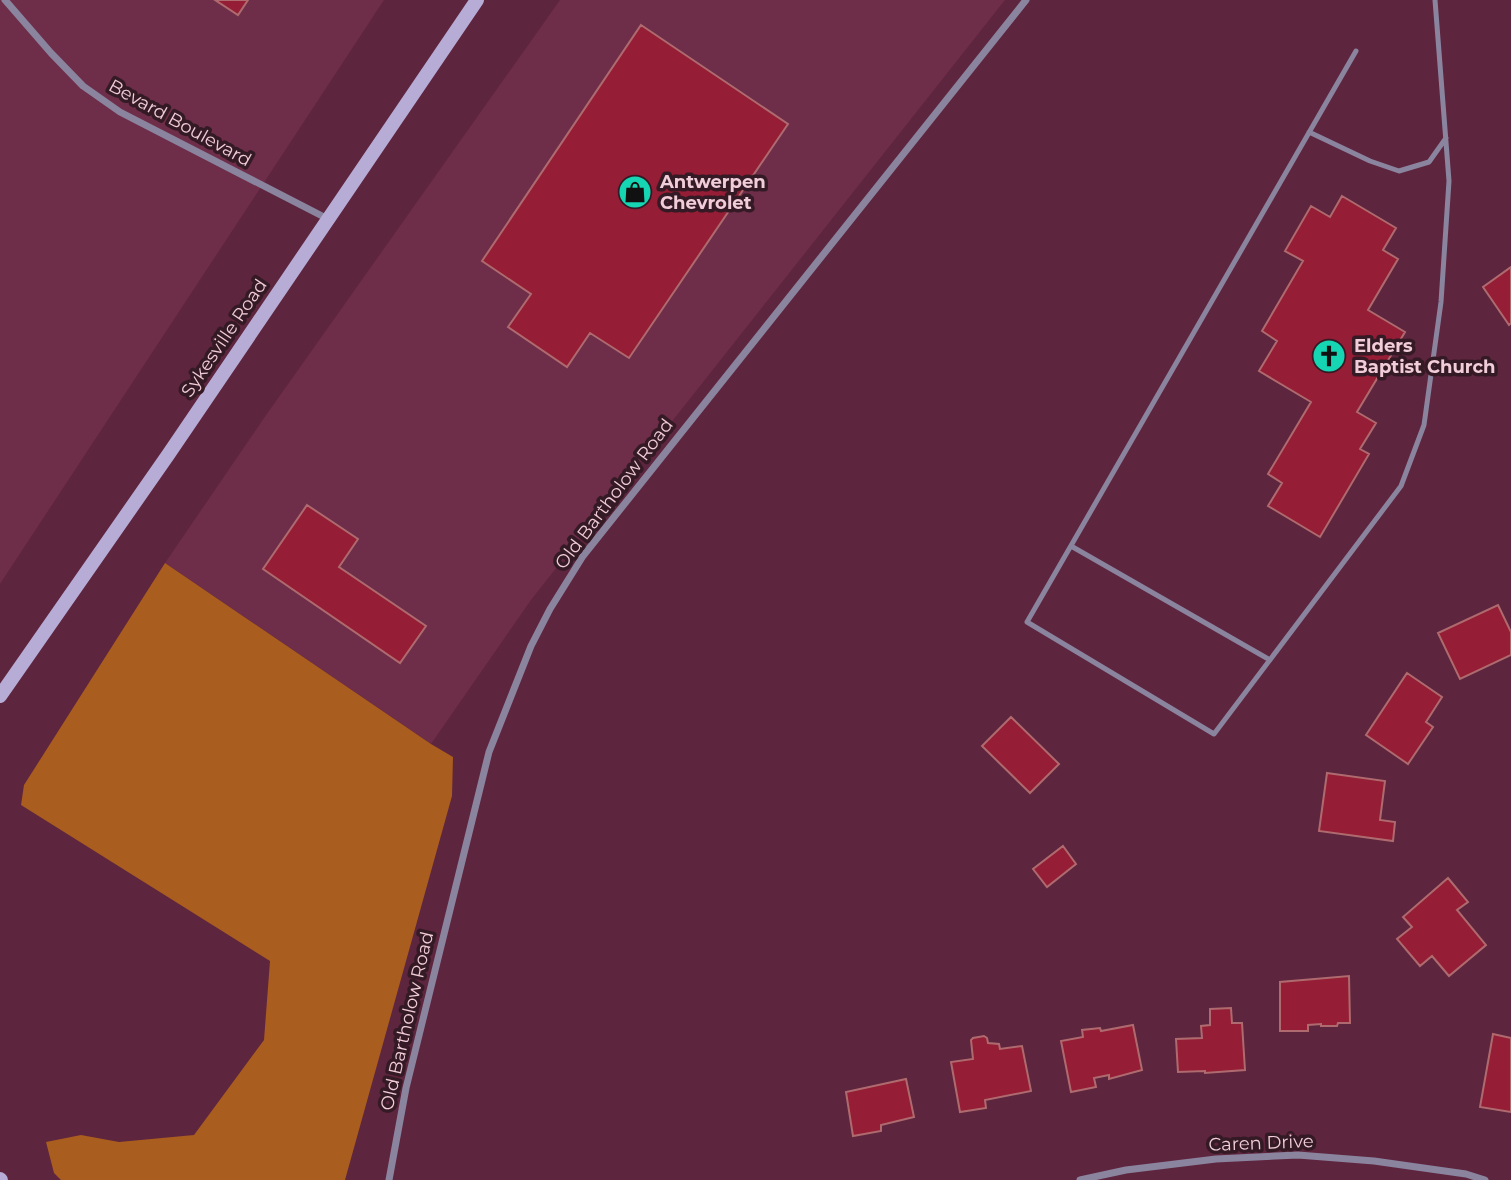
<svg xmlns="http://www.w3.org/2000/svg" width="1511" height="1180" font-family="Montserrat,sans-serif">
<rect width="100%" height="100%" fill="#5e253e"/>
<path fill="#6e2d49" d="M0 0H384L0 584Z
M560 0H1005L531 600 431 744 165 563 264 418Z"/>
<path fill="#a95d1e" d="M165 563 431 744 453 757 452 796 345 1180H61L54 1173 46 1142 81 1135 119 1142 194 1135 264 1040 270 961 21 805 24 785Z"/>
<path fill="#951d35" stroke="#ae6a6e" stroke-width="2" d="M215 0H248L238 15Z
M641 25 788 124 629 358 590 333 567 367 508 327 531 294 482 261Z
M1342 196 1396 228 1383 250 1398 259 1368 310 1405 332 1357 412 1376 423 1360 449 1369 454 1320 537 1268 506 1282 483 1268 474 1311 402 1259 371 1277 341 1262 331 1303 261 1285 251 1311 206 1330 217Z
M1511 267V323L1509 325 1483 287Z
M307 505 358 539 339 567 426 626 400 663 263 569Z
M1498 605 1511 632V655L1460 679 1438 633Z
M1407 673 1442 697 1426 722 1433 727 1408 764 1366 735Z
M1011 717 1059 764 1030 793 982 746Z
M1327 773 1385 781 1380 820 1395 822 1393 841 1319 831Z
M1063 846 1076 864 1047 887 1033 869Z
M1448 878 1468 902 1457 910 1486 945 1449 976 1432 956 1420 966 1397 939 1412 927 1403 917Z
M1349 976 1350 1023H1338L1337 1026H1321V1024L1308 1025V1031H1280V982Z
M1231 1008 1232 1023H1242L1245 1070 1205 1073V1071L1178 1072 1176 1039 1202 1038 1201 1026 1210 1025V1009Z
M1133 1025 1142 1070 1109 1079V1075L1094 1078 1096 1087 1071 1092 1061 1041 1083 1037 1082 1030 1100 1028 1101 1031Z
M1493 1034 1511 1038V1112L1480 1107Z
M984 1036 987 1038 988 1043 999 1044 1000 1049 1022 1046 1031 1091 985 1100 986 1108 960 1112 951 1062 973 1059 971 1040 973 1038Z
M906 1079 914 1117 881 1125V1131L853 1136 846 1092Z"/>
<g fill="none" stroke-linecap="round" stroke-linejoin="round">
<path stroke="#8a849f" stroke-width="5" d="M1356 51 1027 622 1214 734 1401 486 1424 425 1441 302 1449 181 1435 0
M1309 132 1370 161 1399 171 1429 162 1446 138
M1071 546 1270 660"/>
<path stroke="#8a849f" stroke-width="7" d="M5 0 51 53 83 86 120 112 328 219
M389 1180 406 1088 489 752 531 646 550 609 583 556 1026 0
M1080 1180 1126 1170 1216 1159 1298 1155 1374 1161 1466 1174 1485 1180"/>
<path stroke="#b6acd6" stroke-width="14" d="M0 696 168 455 477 0
M0 1179 1 1180"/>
</g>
<defs>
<symbol id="shop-disc" viewBox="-11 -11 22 22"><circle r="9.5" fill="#16d5b3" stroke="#341a24"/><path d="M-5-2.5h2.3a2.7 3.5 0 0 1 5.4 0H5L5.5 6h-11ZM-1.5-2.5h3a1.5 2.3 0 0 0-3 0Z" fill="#111"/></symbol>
<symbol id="church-disc" viewBox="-11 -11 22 22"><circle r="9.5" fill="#16d5b3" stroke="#341a24"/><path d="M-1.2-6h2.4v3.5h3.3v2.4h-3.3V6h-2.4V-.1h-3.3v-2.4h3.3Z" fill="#111"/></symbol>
</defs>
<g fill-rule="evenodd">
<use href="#shop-disc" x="616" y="173" width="38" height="38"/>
<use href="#church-disc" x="1310" y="337" width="38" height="38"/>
</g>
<g text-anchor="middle" stroke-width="7" stroke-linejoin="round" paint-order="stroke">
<g font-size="18" fill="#f1cdd9" stroke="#341a24">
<text transform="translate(180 123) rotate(29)" y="6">Bevard Boulevard</text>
<text transform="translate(224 338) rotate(-56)" y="6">Sykesville Road</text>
<text transform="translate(614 494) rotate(-53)" y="6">Old Bartholow Road</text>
<text transform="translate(407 1021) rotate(-77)" y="6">Old Bartholow Road</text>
<text transform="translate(1261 1143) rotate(-2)" y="6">Caren Drive</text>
</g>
<g font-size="18" font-weight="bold" fill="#f1cdd9" stroke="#341a24" text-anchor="start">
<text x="660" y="188">Antwerpen<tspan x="660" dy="21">Chevrolet</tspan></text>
<text x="1354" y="352">Elders<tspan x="1354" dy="21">Baptist Church</tspan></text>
</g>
</g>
</svg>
